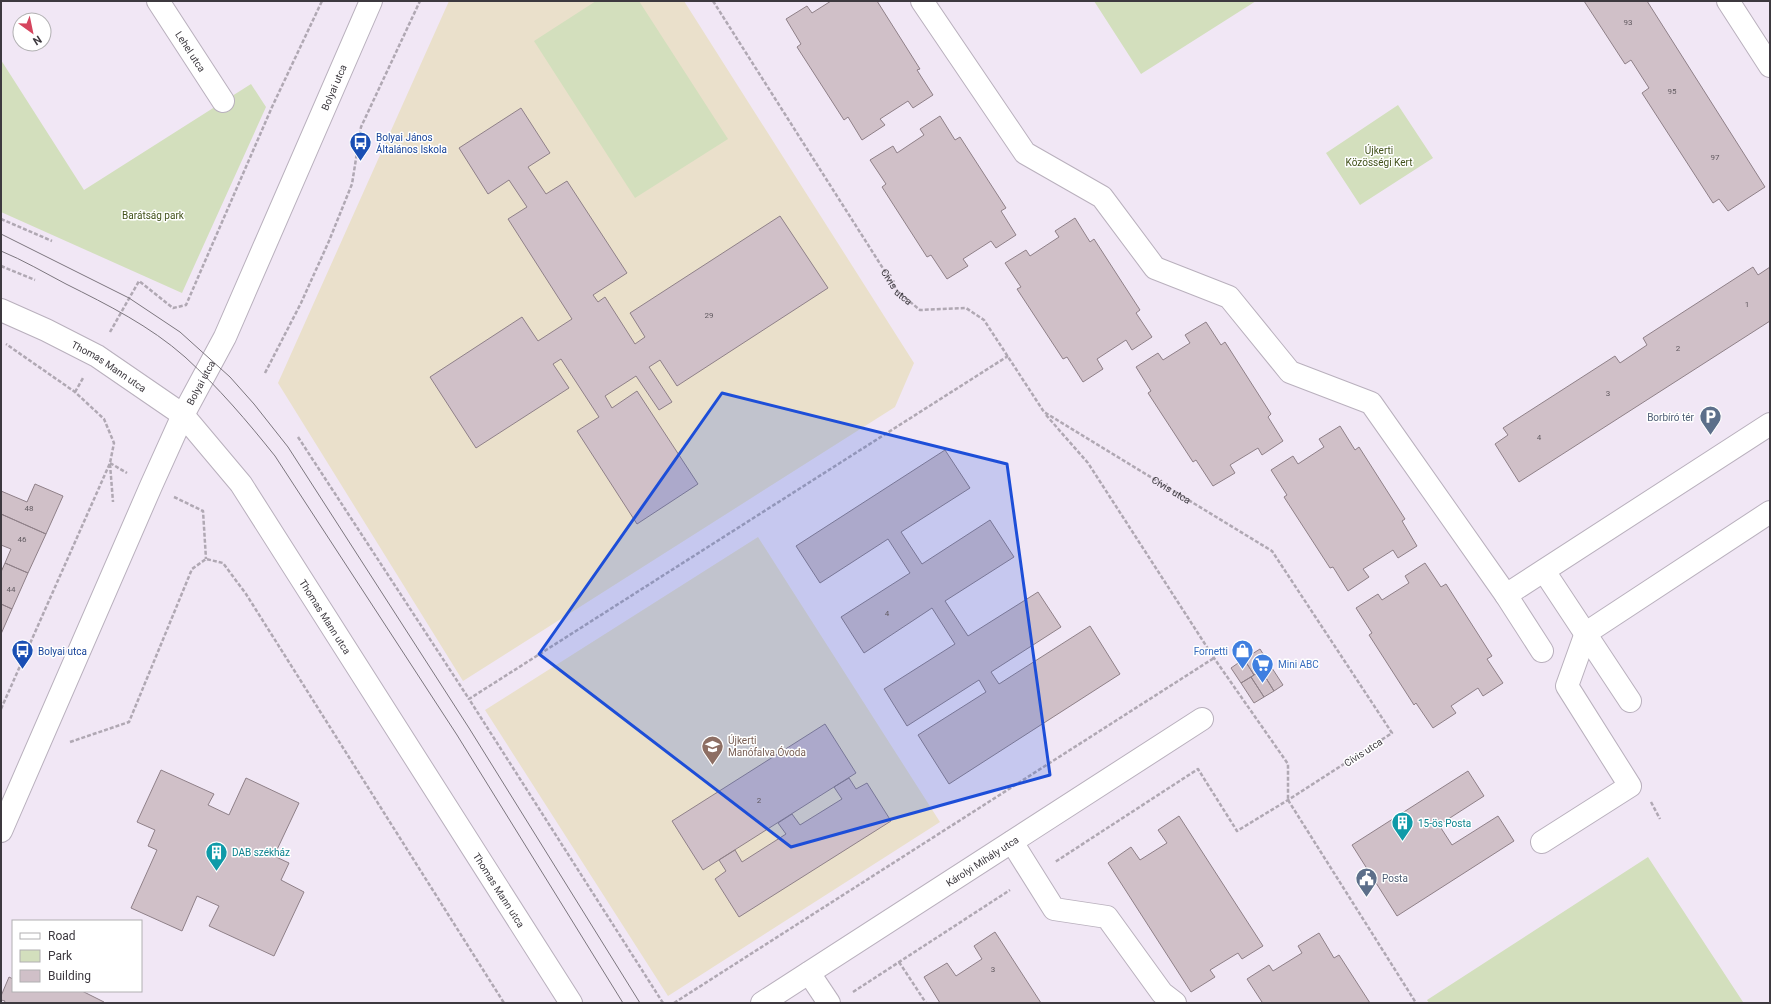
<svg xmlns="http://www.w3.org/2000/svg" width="1771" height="1004" font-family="Roboto,sans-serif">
<rect width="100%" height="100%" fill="#f1e7f5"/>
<path fill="#eae0cb" d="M449 1H684L914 363 895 407 463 681 278 383Z
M758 537 940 822 668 996 485 710Z"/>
<path fill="#d3dfbd" d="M596 1H639L728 139 635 198 534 41Z
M1094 1H1256L1141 74Z
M1 60 84 190 251 84 266 107 182 293 1 212Z
M1398 105 1433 158 1360 205 1326 153Z
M1648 857 1743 1002 1429 1003 1427 1000Z"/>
<path fill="#d0c0c8" stroke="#8f8088" d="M831 1H877L920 69 917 70 933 95 913 108 908 101 880 119 885 125 862 140 848 117 844 120 797 47 801 44 786 19 807 6 812 13Z
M1584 1H1647L1765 187 1728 211 1719 199 1713 203 1642 93 1649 88 1631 60 1625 64Z
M521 108 550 153 528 167 546 194 567 181 627 273 593 295 598 302 605 297 635 344 645 337 630 313 780 216 828 288 677 386 660 360 649 367 672 402 659 410 636 376 605 396 612 408 637 391 698 484 637 524 577 431 599 417 561 359 553 364 569 388 476 448 430 377 522 317 538 341 572 319 508 219 527 207 509 180 488 194 459 148Z
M940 116 955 140 960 137 1006 208 1001 211 1016 235 996 248 991 241 963 259 968 266 947 279 931 255 927 257 882 187 886 184 870 160 893 146 897 153 924 135 920 129Z
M1075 218 1090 242 1094 239 1140 310 1136 313 1152 337 1132 350 1126 340 1097 359 1103 369 1083 382 1067 357 1063 359 1017 289 1021 287 1005 263 1026 250 1030 256 1059 237 1055 231Z
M1753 267 1758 275 1770 267V321L1519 482 1495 444 1508 435 1503 428 1615 356 1620 363 1647 345 1643 338Z
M1206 322 1221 345 1225 342 1271 414 1268 417 1283 441 1262 455 1258 448 1230 465 1235 473 1213 486 1196 460 1193 462 1148 393 1151 391 1136 367 1158 353 1163 360 1190 343 1185 335Z
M1340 426 1355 450 1359 447 1405 519 1402 521 1417 546 1398 558 1393 550 1363 569 1369 577 1348 591 1333 567 1330 568 1284 497 1287 495 1271 470 1293 456 1298 464 1324 447 1319 439Z
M945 450 970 488 901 532 922 564 990 520 1014 557 945 601 968 636 1038 592 1061 627 991 672 999 684 1090 626 1120 674 949 784 918 735 986 692 979 680 907 726 884 689 955 644 932 608 864 653 841 617 910 573 888 539 820 583 796 546Z
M35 484 63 496 46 534 1 514V491L27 502Z
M1 514 46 534 28 573 5 563 11 549 1 545Z
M5 563 28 573 12 609 1 604V572Z
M1425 563 1441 587 1446 584 1492 656 1487 659 1503 683 1483 696 1478 688 1451 706 1456 713 1433 728 1416 703 1414 705 1369 635 1372 633 1356 608 1378 594 1382 600 1409 583 1405 576Z
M1 604 12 609 1 634Z
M1260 649 1270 665 1254 675 1244 659Z
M1244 659 1254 675 1241 683 1231 668Z
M1270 665 1283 685 1274 691 1261 670Z
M1261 670 1274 691 1264 697 1251 677Z
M1251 677 1264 697 1254 703 1241 683Z
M825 724 856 773 703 870 672 821Z
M161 770 214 794 208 805 229 815 246 778 299 803 274 856 289 863 281 880 304 892 274 956 209 926 219 906 197 896 182 931 131 908 157 850 148 846 155 830 137 822Z
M1468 771 1484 796 1439 825 1452 845 1498 816 1514 841 1397 916 1352 845Z
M849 778 856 789 867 783 891 821 739 917 715 879 726 871 719 860 735 850 742 862 786 834 778 823 792 814 800 825 842 799 834 787Z
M1179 816 1263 946 1242 959 1238 953 1210 970 1215 977 1191 992 1108 863 1131 847 1140 860 1167 843 1158 830Z
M995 932 1041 1003H940L924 977 947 963 956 976 982 959 974 946Z
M1319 933 1334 958 1339 955 1370 1003H1261L1262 1002 1247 979 1269 965 1273 971 1302 953 1298 946Z
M9 977 13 979V991H82L104 1002V1003H4L5 1001 1 1000V996Z"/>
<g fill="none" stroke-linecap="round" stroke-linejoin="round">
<defs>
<g id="minor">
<path id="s2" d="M158 1 223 101"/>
<path d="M922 1 1025 153 1102 197 1155 268 1229 297 1290 372 1371 403 1506 595 1542 651"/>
<path d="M1728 1 1770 66"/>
<path id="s3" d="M1 310 46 330 97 356 183 415 241 484 571 1003"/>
<path d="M1544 571 1630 701"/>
<path d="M1506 595 1770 424"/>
<path id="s4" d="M1 831 151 486 183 415 225 337 371 1"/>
<path d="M1012 842 1054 909 1107 917 1162 993 1175 1003"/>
<path d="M1542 842 1630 786 1567 686 1586 633 1770 512"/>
<path d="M809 973 829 1003"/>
<path id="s5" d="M762 1003 1202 719"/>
</g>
</defs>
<use href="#minor" stroke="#b9b0bd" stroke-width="24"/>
<g stroke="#b0a8b3" stroke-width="2.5" stroke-dasharray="4 2" stroke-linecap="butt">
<path id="s1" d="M713 1 898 292 920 310 966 308 984 320 1044 412 1272 551 1392 733 1288 800 1237 831 1198 769 1055 862"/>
<path d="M1 219 52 241"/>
<path d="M1 266 35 280"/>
<path d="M110 332 139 281 173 308 186 305 272 107 322 1"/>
<path d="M265 373 301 303 329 241 352 184 361 127 420 1"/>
<path d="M75 392 83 378"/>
<path d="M1046 415 1088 463 1214 658 1288 764V800"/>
<path d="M298 437 469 699"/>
<path d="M110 463 127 473"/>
<path d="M110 464 113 502"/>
<path d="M174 497 203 511 206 559"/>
<path d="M1 709 110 463 114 443 104 419 75 392 6 344"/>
<path d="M70 742 129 722 192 569 206 559 223 563 246 594 504 1003"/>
<path d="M1288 800 1416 1003"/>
<path d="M1651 802 1660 819"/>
<path d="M899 962 926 1003"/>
<path d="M853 992 1010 890"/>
<path d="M663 1003 469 699 1008 356"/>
<path d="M674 1003 1214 658"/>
</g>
<use href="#minor" stroke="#fff" stroke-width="22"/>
<path stroke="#7c767e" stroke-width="1" d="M1 234 129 298 180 332 230 377 254 404 288 447 469 728 640 1003
M1 251C23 260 45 273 66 284 108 305 150 326 185 357 219 388 247 421 275 456L457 735 623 1003"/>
</g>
<path fill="#1d4ed8" fill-opacity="0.2" stroke="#1d4ed8" stroke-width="3" stroke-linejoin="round" d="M722 393 1007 464 1050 775 791 847 539 654Z"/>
<defs>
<symbol id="bus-pin" viewBox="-11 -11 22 30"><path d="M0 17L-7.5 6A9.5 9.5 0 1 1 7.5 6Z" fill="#1a4fb4" stroke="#fff"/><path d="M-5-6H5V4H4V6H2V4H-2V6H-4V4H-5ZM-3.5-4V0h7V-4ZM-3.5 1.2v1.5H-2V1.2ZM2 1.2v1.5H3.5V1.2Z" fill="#fff"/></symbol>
<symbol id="parking-pin" viewBox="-11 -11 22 30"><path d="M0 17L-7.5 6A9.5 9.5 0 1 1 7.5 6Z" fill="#5c6f8a" stroke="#fff"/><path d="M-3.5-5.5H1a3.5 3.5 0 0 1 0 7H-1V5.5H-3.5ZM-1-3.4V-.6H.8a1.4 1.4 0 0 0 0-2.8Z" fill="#fff"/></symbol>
<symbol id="shop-pin" viewBox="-11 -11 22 30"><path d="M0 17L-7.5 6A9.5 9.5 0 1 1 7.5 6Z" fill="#3f7fe0" stroke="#fff"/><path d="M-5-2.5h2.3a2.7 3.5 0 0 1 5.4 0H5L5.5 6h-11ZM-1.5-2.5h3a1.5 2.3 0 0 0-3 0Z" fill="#fff"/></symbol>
<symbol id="supermarket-pin" viewBox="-11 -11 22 30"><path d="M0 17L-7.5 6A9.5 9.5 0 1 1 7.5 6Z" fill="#3f7fe0" stroke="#fff"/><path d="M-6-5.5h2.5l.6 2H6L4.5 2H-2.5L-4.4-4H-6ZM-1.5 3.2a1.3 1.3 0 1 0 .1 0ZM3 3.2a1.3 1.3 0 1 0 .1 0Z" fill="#fff"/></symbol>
<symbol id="school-pin" viewBox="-11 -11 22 30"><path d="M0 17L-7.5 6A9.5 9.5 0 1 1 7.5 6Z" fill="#8d6e63" stroke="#fff"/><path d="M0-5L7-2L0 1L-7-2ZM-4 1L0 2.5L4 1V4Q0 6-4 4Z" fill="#fff"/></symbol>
<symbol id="building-pin" viewBox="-11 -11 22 30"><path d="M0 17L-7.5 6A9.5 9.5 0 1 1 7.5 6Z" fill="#0f9aa8" stroke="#fff"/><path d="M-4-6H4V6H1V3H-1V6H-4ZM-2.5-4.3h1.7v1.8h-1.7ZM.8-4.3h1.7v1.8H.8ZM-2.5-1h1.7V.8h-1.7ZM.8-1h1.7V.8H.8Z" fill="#fff"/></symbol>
<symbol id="civic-pin" viewBox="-11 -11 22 30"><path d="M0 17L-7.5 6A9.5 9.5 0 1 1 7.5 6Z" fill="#5c6f8a" stroke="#fff"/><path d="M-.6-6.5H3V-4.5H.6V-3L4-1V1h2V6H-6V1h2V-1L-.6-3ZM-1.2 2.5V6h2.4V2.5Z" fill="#fff"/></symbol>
</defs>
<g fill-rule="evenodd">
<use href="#bus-pin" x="348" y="130" width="25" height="34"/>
<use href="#parking-pin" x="1698" y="404" width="25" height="34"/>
<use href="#bus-pin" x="10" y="638" width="25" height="34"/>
<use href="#shop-pin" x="1230" y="638" width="25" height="34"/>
<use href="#supermarket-pin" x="1250" y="652" width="25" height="34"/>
<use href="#school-pin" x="700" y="734" width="25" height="34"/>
<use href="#building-pin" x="1390" y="810" width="25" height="34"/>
<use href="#building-pin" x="204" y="840" width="25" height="34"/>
<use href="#civic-pin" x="1354" y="866" width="25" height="34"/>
</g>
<g text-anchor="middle" stroke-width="3" stroke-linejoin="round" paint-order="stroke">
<g font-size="8" fill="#625b61">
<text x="1628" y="25">93</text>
<text x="1672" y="94">95</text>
<text x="1715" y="160">97</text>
<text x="1747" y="307">1</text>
<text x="709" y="318">29</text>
<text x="1678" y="351">2</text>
<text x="1608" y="396">3</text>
<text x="1539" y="440">4</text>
<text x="29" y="511">48</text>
<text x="22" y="542">46</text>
<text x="11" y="592">44</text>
<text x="887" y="616">4</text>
<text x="759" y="803">2</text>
<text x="993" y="972">3</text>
</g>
<g font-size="10" fill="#3d393f" stroke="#fff">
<text dy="4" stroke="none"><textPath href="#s2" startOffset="60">Lehel utca</textPath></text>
<text dy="4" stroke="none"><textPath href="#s4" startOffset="815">Bolyai utca</textPath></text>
<text dy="4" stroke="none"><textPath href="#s1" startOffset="340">Cívis utca</textPath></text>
<text dy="4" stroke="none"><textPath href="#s3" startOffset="122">Thomas Mann utca</textPath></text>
<text dy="4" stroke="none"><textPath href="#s4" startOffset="491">Bolyai utca</textPath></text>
<text dy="4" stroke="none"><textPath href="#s1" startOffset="700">Cívis utca</textPath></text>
<text dy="4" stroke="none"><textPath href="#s3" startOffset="458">Thomas Mann utca</textPath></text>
<text transform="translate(1363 752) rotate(-33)" y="4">Cívis utca</text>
<text dy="4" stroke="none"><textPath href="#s5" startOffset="262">Károlyi Mihály utca</textPath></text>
<text dy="4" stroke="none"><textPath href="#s3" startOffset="782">Thomas Mann utca</textPath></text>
</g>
<g font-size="10" fill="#164399" stroke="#fff" text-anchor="start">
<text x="376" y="141">Bolyai János<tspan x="376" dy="12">Általános Iskola</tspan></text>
<text x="38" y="655">Bolyai utca</text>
</g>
<g font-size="10" fill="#42521b" stroke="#fff">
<text x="1379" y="154">Újkerti<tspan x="1379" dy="12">Közösségi Kert</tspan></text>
<text x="153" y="219">Barátság park</text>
</g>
<g font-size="10" fill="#4e5e75" stroke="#fff" text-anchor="end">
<text x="1694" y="421">Borbíró tér</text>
<text x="1382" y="882" text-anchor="start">Posta</text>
</g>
<g font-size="10" fill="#366cbe" stroke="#fff" text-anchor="end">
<text x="1228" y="655">Fornetti</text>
<text x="1278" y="668" text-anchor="start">Mini ABC</text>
</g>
<g font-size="10" fill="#785e54" stroke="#fff" text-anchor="start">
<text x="728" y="744">Újkerti<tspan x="728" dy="12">Manófalva Óvoda</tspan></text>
</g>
<g font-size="10" fill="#0d838f" stroke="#fff" text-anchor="start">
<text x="1418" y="827">15-ös Posta</text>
<text x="232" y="856">DAB székház</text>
</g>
</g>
<rect width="1771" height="1004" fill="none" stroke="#3d393f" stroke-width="4"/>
<rect x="12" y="920" width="130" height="72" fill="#ffffff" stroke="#b1b0b2"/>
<rect x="20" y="933" width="20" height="6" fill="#ffffff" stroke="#b1b0b2"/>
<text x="48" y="940" font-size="12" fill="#3d393f">Road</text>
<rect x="20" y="950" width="20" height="12" fill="#d3dfbd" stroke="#b1b0b2"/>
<text x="48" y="960" font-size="12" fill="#3d393f">Park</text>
<rect x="20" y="970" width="20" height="12" fill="#d0c0c8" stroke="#b1b0b2"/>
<text x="48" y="980" font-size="12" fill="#3d393f">Building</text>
<g transform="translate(32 32) rotate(147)"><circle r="19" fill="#ffffff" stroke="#b1b0b2"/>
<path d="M0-3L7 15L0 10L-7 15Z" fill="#d5455e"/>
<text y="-6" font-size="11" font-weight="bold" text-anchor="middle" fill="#3d393f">N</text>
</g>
</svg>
